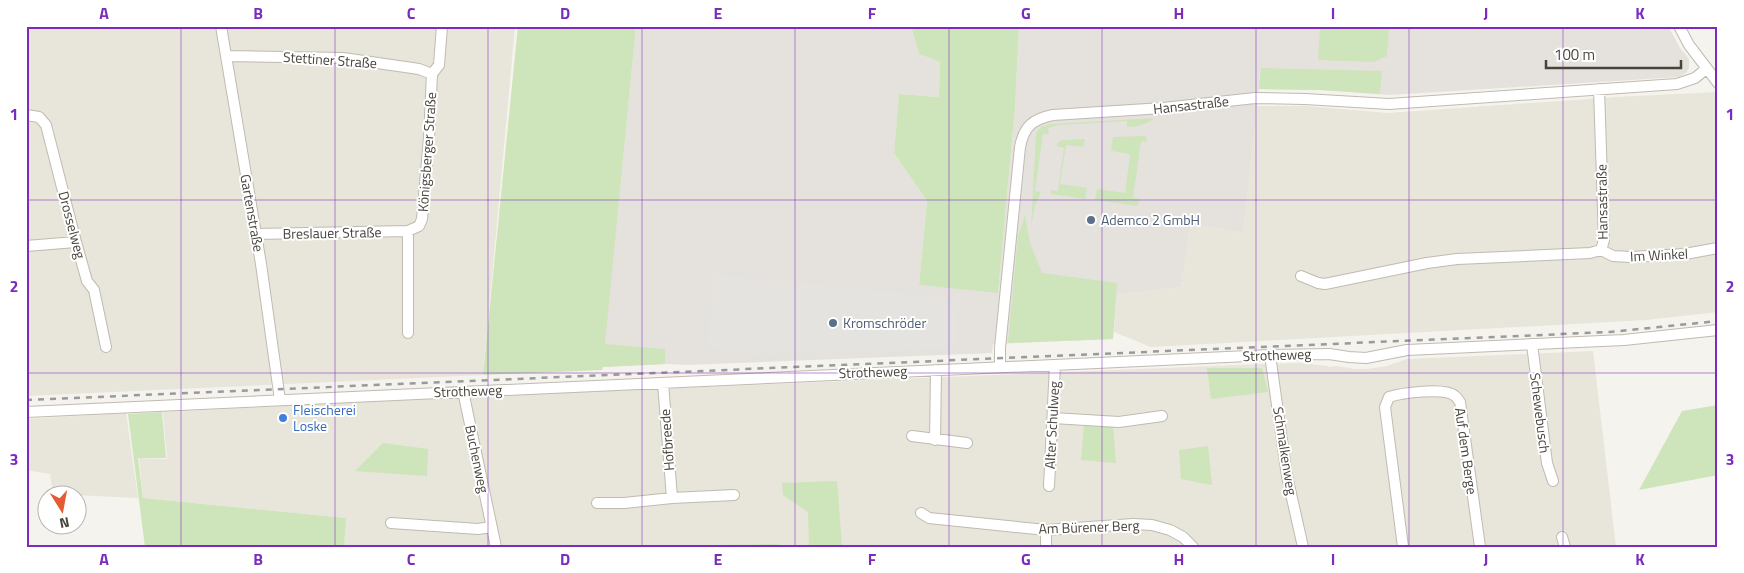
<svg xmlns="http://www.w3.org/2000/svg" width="1744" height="573" font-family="'Titillium Web',sans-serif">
<rect width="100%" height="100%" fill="#f5f3ed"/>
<path fill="#e8e5db" d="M26 26H515L483 375 26 396Z
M1717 92 1718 312 1646 320 1151 347 1114 332 1116 295 1181 287 1191 224 1243 233 1257 106H1307L1388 113 1617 97Z
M1593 351 1616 547H344L345 518 143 498 139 458 167 459 163 412 505 395 1262 364 1300 363 1328 366V367L1337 366 1355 369H1367L1387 366 1407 359Z
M126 413 138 498 53 494 50 474 26 470V419Z"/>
<path fill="#e5e2de" d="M636 26H911L919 54 940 62 939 97 899 94 894 153 927 201 919 285 998 292 1015 108 1019 26H1668L1680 48 1689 59V68L1686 73 1679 77 1390 95 1320 90 1259 89 1243 233 1191 224 1181 287 1116 295 1113 339 993 344 992 353 686 365 669 364 602 367Z"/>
<path fill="#cee4ba" d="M518 26H636L605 344 665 349V364L603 367 602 370 483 375Z
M911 26H1019L1015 108 998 293 919 285 927 201 894 153 899 94 939 97 940 62 919 54Z
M1320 26H1389L1387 56 1374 62 1318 60Z
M1261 68 1382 71 1380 94 1320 90 1259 89Z
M1155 118C1146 124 1139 127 1127 127V121L1059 125 1048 128 1049 134H1043L1035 191 1041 192 1035 205 1031 227 1036 133 1041 127 1050 124Z
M1146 136 1147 142 1141 141 1133 198 1140 199 1137 206 1095 200 1097 189 1125 193 1130 154 1111 151 1113 137Z
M1085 139 1083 147 1066 145 1060 184 1087 188 1085 199 1051 194V190L1058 191 1064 148 1057 146V143L1062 140Z
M1025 215 1030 243 1042 273 1117 283 1113 339 1008 343 1018 236Z
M1207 368H1262L1268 392 1211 399Z
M1718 405V475L1639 490 1682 411Z
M162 412 166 458H138L143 498 346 518 344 547H145L128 414Z
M1084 426 1113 427 1116 463 1081 460Z
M383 443 428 449 427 476 355 471Z
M1208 446 1212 485 1181 479 1179 450Z
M837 481 842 547H809L808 512 783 495 782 483Z
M776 544 789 547H660V546Z"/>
<path fill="#e4e3e0" d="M714 275 959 299 955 348 757 355 707 348Z"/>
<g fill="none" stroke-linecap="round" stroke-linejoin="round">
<defs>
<path id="minor" d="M221 26 261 264 280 400
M1679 26 1689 45 1718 83
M226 56 343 58 419 69 432 74
M1599 89 1604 240 1601 250
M26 115 39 117 46 125 76 242 87 281 94 290 106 347
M256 234 408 231 419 226 422 219 429 137 432 74 439 65 442 26
M26 246 76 242
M1601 250 1613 256 1631 257 1685 254 1718 248
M1301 276 1318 283 1325 284 1427 263 1457 259 1590 253 1601 250
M408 333V231
M1532 344 1547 463 1553 481
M1270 355 1287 476 1303 547
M1000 367V348L1020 147C1024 126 1033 119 1053 115L1163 108 1255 98 1305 99 1389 104 1677 84 1695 78 1706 69
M663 383 672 498
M463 391 496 547
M26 412 1270 355 1329 354 1349 357 1366 358 1407 350 1624 340 1718 330
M1053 418 1119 422 1162 416
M912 436 967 443
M935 440 936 370
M1049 486 1055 365
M597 503H624L672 498 734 495
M921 513 929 518 1046 530 1133 524 1152 525 1170 530 1183 537 1193 547
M391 523 478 529 491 527
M1562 537 1565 547
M1046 547V530
M1403 547 1385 407 1389 397C1401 393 1445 387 1455 396 1457 397 1458 400 1460 402L1480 547"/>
</defs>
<use href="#minor" stroke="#c0bbb0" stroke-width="12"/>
<use href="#minor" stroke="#fff" stroke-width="10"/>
<path stroke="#9a9a9a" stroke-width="2.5" stroke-dasharray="6 6" stroke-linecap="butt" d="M26 400 1610 332 1718 321"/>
</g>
<path fill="none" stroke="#7b2cbf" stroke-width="1" stroke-opacity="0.55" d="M181 26V547M335 26V547M488 26V547M642 26V547M795 26V547M949 26V547M1102 26V547M1256 26V547M1409 26V547M1563 26V547M26 200H1718M26 373H1718"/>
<g fill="#5c6f8a" stroke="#fff" stroke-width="2">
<circle cx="1091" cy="220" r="5"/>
<circle cx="833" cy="323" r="5"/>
</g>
<circle fill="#3f7fe0" stroke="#fff" stroke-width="2" cx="283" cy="418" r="5"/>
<g text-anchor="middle" stroke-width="4" stroke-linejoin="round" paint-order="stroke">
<g font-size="14" fill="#49443b" stroke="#fff">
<text transform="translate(330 60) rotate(4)" y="5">Stettiner Straße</text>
<text transform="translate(1191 105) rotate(-6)" y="5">Hansastraße</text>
<text transform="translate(427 152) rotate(-86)" y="5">Königsberger Straße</text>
<text transform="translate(1602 202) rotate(-91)" y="5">Hansastraße</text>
<text transform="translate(252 213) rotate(80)" y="5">Gartenstraße</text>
<text transform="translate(72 225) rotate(75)" y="5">Drosselweg</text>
<text transform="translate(332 233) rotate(-1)" y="5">Breslauer Straße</text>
<text transform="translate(1659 255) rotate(-3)" y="5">Im Winkel</text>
<text transform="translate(1277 355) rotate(-2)" y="5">Strotheweg</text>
<text transform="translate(873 372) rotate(-2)" y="5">Strotheweg</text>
<text transform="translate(468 391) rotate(-2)" y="5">Strotheweg</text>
<text transform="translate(1540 413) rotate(83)" y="5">Schewebusch</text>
<text transform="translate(1052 425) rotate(-87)" y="5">Alter Schulweg</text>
<text transform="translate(667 440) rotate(-94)" y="5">Hofbreede</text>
<text transform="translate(1285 451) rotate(81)" y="5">Schmalkenweg</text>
<text transform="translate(1466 451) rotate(82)" y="5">Auf dem Berge</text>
<text transform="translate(477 459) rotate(78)" y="5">Buchenweg</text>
<text transform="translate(1089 527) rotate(-2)" y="5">Am Bürener Berg</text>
</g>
<g font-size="14" fill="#4e5e75" stroke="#fff" text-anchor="start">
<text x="1101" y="225">Ademco 2 GmbH</text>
<text x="843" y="328">Kromschröder</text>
</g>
<g font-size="14" fill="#366cbe" stroke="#fff" text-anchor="start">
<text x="293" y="415">Fleischerei<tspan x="293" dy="16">Loske</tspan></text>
</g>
</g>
<rect width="1744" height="573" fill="none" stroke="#ffffff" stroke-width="55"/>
<g transform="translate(62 510) rotate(169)"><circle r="24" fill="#ffffff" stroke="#b6b4b1"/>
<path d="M0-4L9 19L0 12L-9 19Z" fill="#e55c34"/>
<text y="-8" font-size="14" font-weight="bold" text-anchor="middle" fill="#49443b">N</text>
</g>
<path d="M1546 60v8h135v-8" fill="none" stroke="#49443b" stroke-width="2.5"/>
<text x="1554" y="60" font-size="15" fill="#49443b" stroke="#ffffff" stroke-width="4" paint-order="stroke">100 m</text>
<rect x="28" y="28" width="1688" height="518" fill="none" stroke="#7b2cbf" stroke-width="2"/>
<g font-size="16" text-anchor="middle" font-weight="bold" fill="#7b2cbf">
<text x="104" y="19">A</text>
<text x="258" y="19">B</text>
<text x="411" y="19">C</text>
<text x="565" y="19">D</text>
<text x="718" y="19">E</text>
<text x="872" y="19">F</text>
<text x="1026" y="19">G</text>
<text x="1179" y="19">H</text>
<text x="1333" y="19">I</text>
<text x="1486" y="19">J</text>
<text x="1640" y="19">K</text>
<text x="14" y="120">1</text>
<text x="1730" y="120">1</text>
<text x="14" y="292">2</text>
<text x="1730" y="292">2</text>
<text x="14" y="465">3</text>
<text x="1730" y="465">3</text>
<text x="104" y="565">A</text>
<text x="258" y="565">B</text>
<text x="411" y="565">C</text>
<text x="565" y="565">D</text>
<text x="718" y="565">E</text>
<text x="872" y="565">F</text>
<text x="1026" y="565">G</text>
<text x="1179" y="565">H</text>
<text x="1333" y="565">I</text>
<text x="1486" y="565">J</text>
<text x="1640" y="565">K</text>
</g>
</svg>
